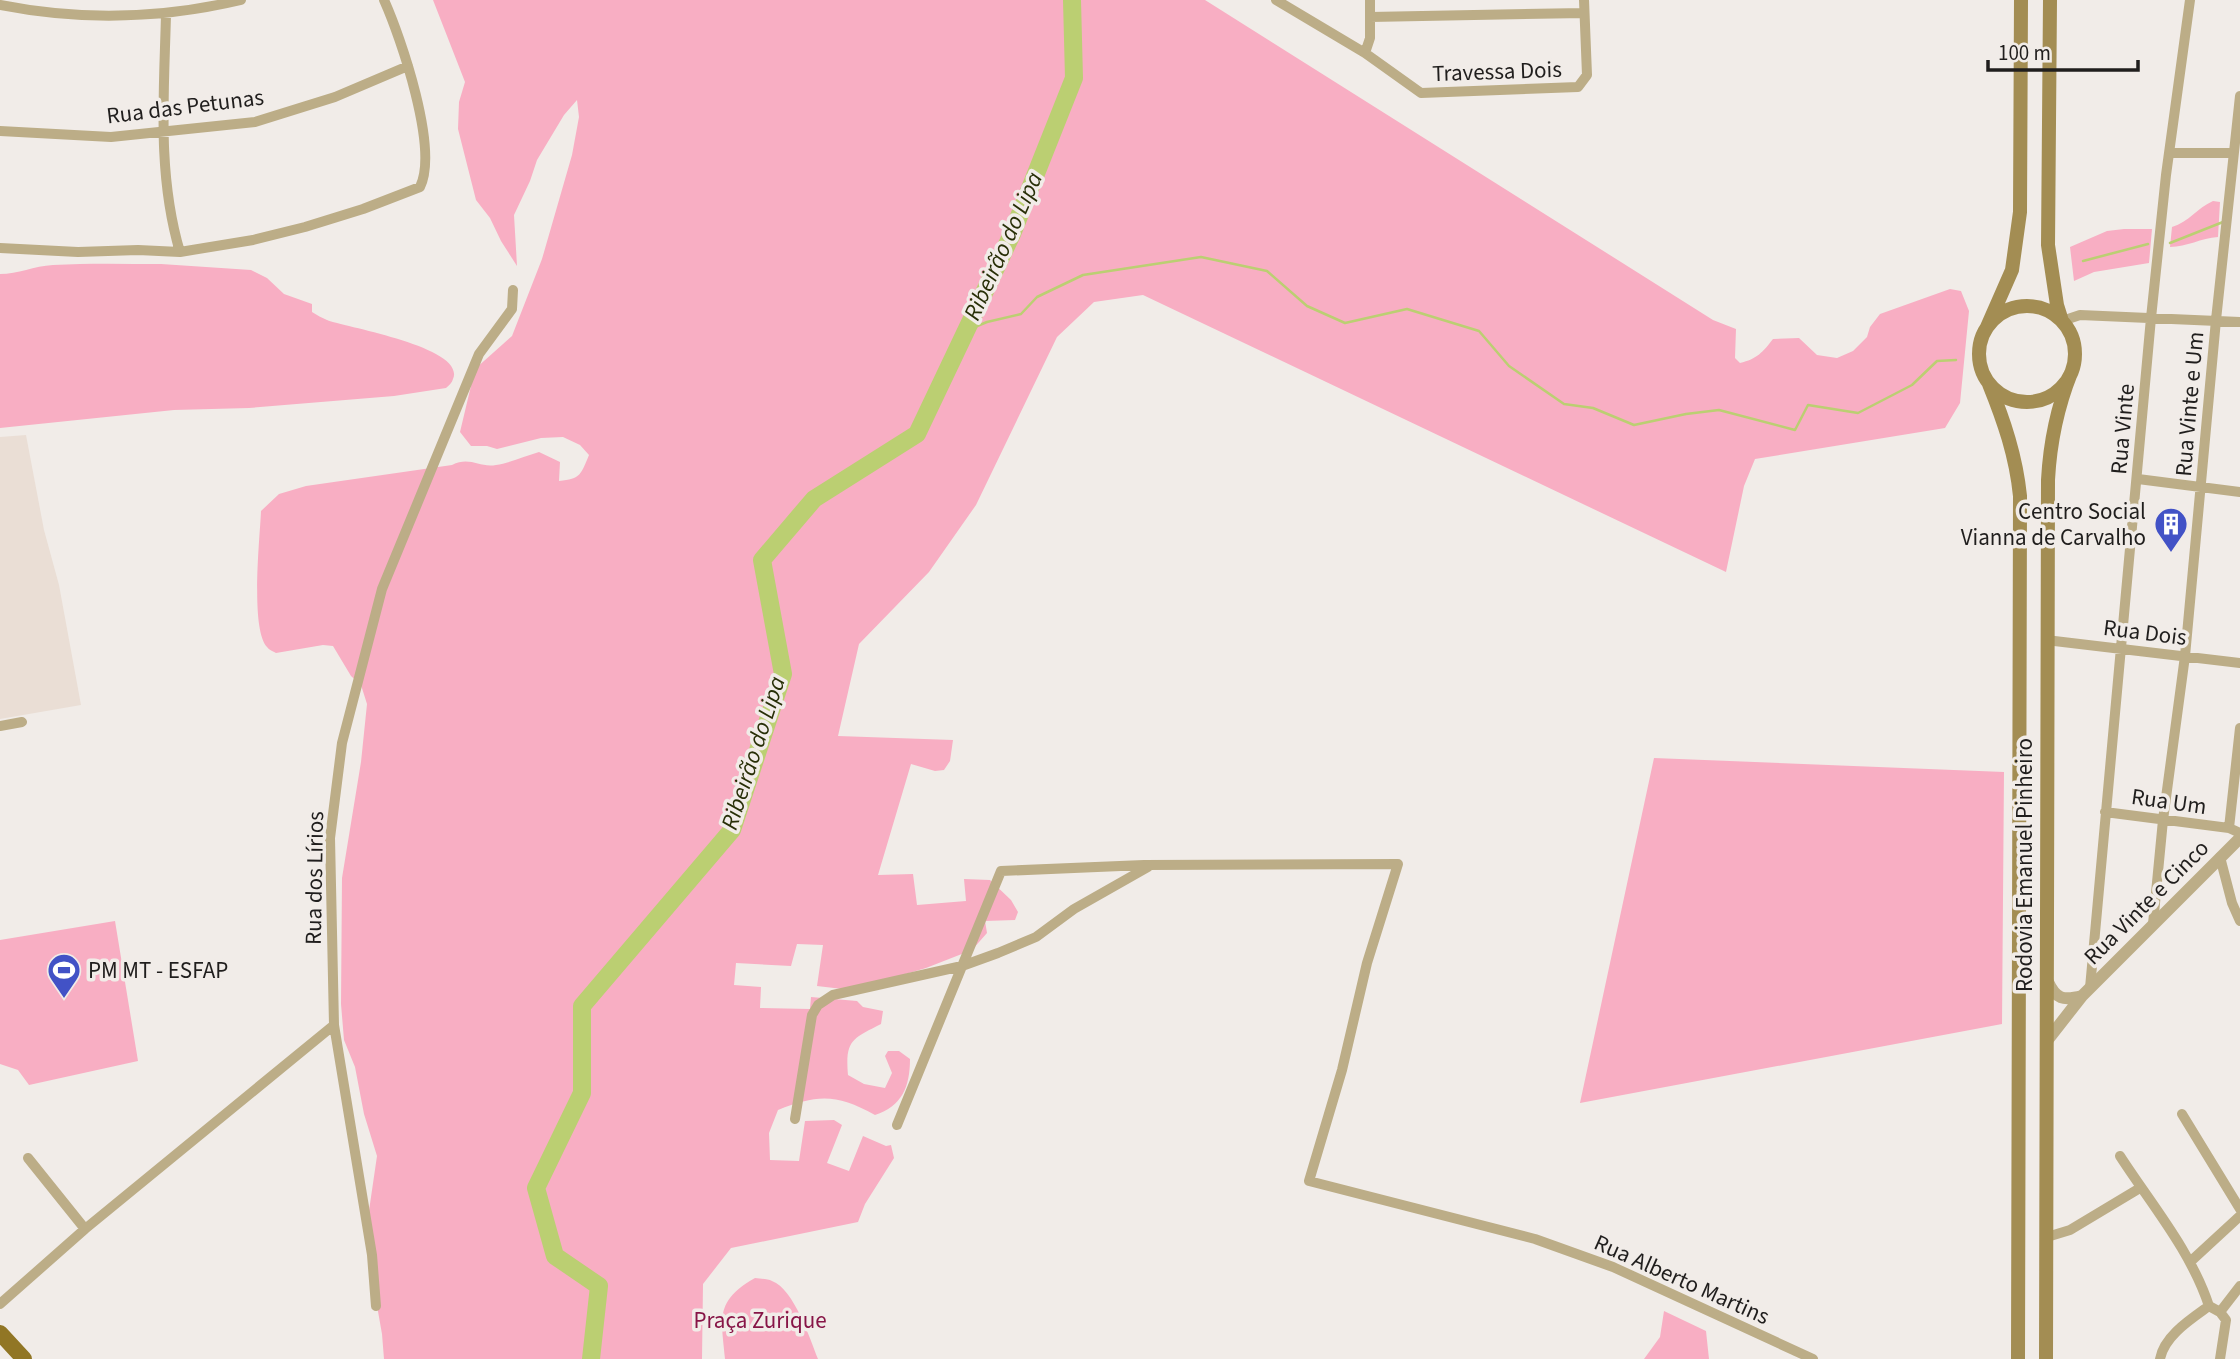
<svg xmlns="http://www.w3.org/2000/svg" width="2240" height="1359" font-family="'Source Sans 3',sans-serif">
<rect width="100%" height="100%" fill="#f1ece8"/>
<path fill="#eaded5" d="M26 435 44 530 59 585 81 705 0 719V437Z"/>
<path fill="#f8aec3" d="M433 0H1205L1713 320 1736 329 1735 358 1740 363C1757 359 1763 352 1773 339L1799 338 1817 355 1837 358 1853 351 1867 337 1870 327 1880 314 1950 289 1961 291 1969 311 1960 403 1945 428 1755 459 1744 486 1726 572 1143 295 1094 302 1057 337 976 505 929 572 859 644 838 736 953 740 950 761 944 770 935 771 911 764 878 875 913 874 917 905 966 901 964 879 990 880 1011 900 1018 912 1015 920 985 921 987 933 972 950 926 968 851 990 817 986 823 945 797 944 791 966 736 963 734 985 761 987 760 1008 810 1009 811 997 857 1001 863 1007 883 1011 881 1024C852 1039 845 1040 848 1075L864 1084 885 1088 892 1073 885 1056 888 1051H899L910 1059C910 1087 902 1106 875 1115 837 1094 818 1094 778 1110L769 1133 770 1160 799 1161 805 1121 834 1120 842 1125 827 1163 849 1171 863 1136 886 1146 891 1145 894 1158 865 1204 858 1222 731 1248 703 1284 702 1359H384L382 1334 365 1238 377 1156 364 1114 355 1067 344 1040 341 1004 342 878 361 762 367 704 361 685 351 676 333 646 323 645 276 653C273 651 269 650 267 647 250 628 260 538 261 511L279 494 306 486 452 465C470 456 479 468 496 465 510 463 525 456 539 452L560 462 559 481C581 479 581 474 589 455L580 445 563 437 541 438 497 449 487 446H471L460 432 475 369 512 336 542 259 572 155 579 117 577 100 564 115 537 160 530 181 514 215 517 266 501 241 490 218 476 200 458 129 459 102 465 82Z
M2213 201 2220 202 2218 237C2201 238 2187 247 2170 247L2172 227C2189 222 2197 208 2213 201Z
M2124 229H2152L2149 263 2094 272 2074 281 2070 247 2107 231Z
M161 264 251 270 267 278 284 294 312 304V312C317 315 322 318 327 320 344 327 467 347 453 379 452 383 449 385 446 388L394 396 249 408 174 410 0 428V274C18 274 34 266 53 265 89 263 125 264 161 264Z
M1654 758 2004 772 2002 1024 1580 1103Z
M115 921 138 1061 29 1085 18 1070 0 1064V940Z
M755 1278C761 1279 768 1279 772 1281 794 1289 810 1339 818 1359H725C721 1317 715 1301 755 1278Z
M1664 1311 1706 1331 1709 1359H1644L1660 1337Z"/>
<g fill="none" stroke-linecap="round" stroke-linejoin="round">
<path stroke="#bbcf72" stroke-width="2.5" d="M2170 243 2223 222
M2083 261 2148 244
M965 331 987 322 1021 314 1037 297 1083 275 1201 257 1267 271 1307 306 1345 323 1407 309 1479 331 1509 366 1564 404 1593 408 1634 425 1686 414 1719 410 1795 430 1808 405 1858 413 1912 385 1937 361 1956 360"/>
<path stroke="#bbcf72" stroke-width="18" d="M591 1359 599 1286 555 1256 536 1188 582 1093V1006L732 830 783 674 762 560 814 499 917 434 1012 234 1074 78 1072 0"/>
<path stroke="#bcad87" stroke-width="10" d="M1276 0 1365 53 1421 93 1578 87 1587 75 1584 0
M0 5C81 21 161 19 241 0
M166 15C164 94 157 175 180 252
M1370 17 1584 13
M1365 53 1370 38V0
M0 131 111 137 255 122 335 97 408 66
M2170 153H2233
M0 248 78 252 138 250 180 252 253 240 305 227 363 209 420 187C439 149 401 38 384 0
M2062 321 2080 315 2240 322
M2138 479 2240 492
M2046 640 2240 663
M0 726 22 722
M2240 728 2229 828 2240 833
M2105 812 2229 828
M2220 857 2232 903 2240 921
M2153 924 2163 820 2185 656 2216 320 2240 96
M2090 988 2151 318 2166 175 2190 0
M2182 1114 2240 1209
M795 1119 812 1015 818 1005 833 995 962 966 998 953 1036 937 1074 909 1148 867
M897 1125 1001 871 1144 865 1398 864 1367 963 1342 1070 1309 1181 1535 1239 1613 1267 1813 1359
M2120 1156C2151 1204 2191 1251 2209 1306
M28 1158 85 1229
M2047 1237 2070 1230 2140 1188
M2190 1262 2240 1216
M0 1304 85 1229 334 1025
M376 1306 372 1255 334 1025 330 838 342 743 382 589 479 354 512 309 513 290
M2209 1306 2220 1312 2226 1320 2220 1359
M2220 1312 2240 1286
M2160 1359C2164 1336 2191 1319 2209 1306"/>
<path stroke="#bcad87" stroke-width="12" d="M2048 982C2056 999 2063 1001 2082 996
M2046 1042 2082 996 2240 838"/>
<path stroke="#a38d53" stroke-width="14" d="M2050 0 2048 245 2057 305 2062 321
M1979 354a48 48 0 1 1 96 0a48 48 0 1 1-96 0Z
M1987 327 2012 270 2020 212 2021 0
M1989 384C2004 421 2016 456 2020 496L2018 1359
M2046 1359 2048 480C2050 442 2057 408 2071 373"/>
<path stroke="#917625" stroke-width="16" d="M0 1333 24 1359"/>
</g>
<defs>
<symbol id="building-pin" viewBox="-11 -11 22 30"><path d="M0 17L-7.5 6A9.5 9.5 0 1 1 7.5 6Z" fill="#4252c6" stroke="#f1ece8"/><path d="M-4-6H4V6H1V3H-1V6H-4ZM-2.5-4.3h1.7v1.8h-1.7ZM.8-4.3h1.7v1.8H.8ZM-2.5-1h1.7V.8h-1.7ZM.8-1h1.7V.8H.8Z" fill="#fff"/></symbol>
<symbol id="stadium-pin" viewBox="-11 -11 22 30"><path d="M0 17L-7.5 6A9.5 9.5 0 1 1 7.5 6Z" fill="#4252c6" stroke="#f1ece8"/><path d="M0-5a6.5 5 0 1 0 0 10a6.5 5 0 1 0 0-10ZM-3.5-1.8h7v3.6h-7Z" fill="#fff"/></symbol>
</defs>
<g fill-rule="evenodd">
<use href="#building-pin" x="2152" y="505" width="38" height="52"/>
<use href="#stadium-pin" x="45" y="951" width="38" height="52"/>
</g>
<g text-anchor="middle" stroke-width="7" stroke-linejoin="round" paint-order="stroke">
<g font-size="23" fill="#201e1d" stroke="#f1ece8">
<text transform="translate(1497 71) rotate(-2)" y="8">Travessa Dois</text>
<text transform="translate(185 106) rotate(-7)" y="8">Rua das Petunas</text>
<text transform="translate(2189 404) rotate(-85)" y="8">Rua Vinte e Um</text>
<text transform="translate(2122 429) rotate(-85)" y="8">Rua Vinte</text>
<text transform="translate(2145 632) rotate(7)" y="8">Rua Dois</text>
<text transform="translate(2169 801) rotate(8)" y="8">Rua Um</text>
<text transform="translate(2024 865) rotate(-90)" y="8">Rodovia Emanuel Pinheiro</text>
<text transform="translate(314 878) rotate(-89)" y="8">Rua dos Lírios</text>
<text transform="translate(2146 902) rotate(-45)" y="8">Rua Vinte e Cinco</text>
<text transform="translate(1682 1279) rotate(24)" y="8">Rua Alberto Martins</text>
</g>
<g font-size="23" fill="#201e1d" stroke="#f1ece8" text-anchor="end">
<text x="2146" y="519">Centro Social<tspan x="2146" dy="26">Vianna de Carvalho</tspan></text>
<text x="88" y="978" text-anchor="start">PM MT - ESFAP</text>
</g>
<g font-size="23" fill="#871547" stroke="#f1ece8">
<text x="760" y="1328">Praça Zurique</text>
</g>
<g font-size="24" font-style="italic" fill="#282f07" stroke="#f1ece8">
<text transform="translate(1003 246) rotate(-66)" y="8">Ribeirão do Lipa</text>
<text transform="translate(753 753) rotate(-72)" y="8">Ribeirão do Lipa</text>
</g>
</g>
<path d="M1988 60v10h150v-10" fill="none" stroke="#201e1d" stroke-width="3.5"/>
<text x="1998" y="60" font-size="21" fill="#201e1d" stroke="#f1ece8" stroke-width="5" paint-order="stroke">100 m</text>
</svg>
